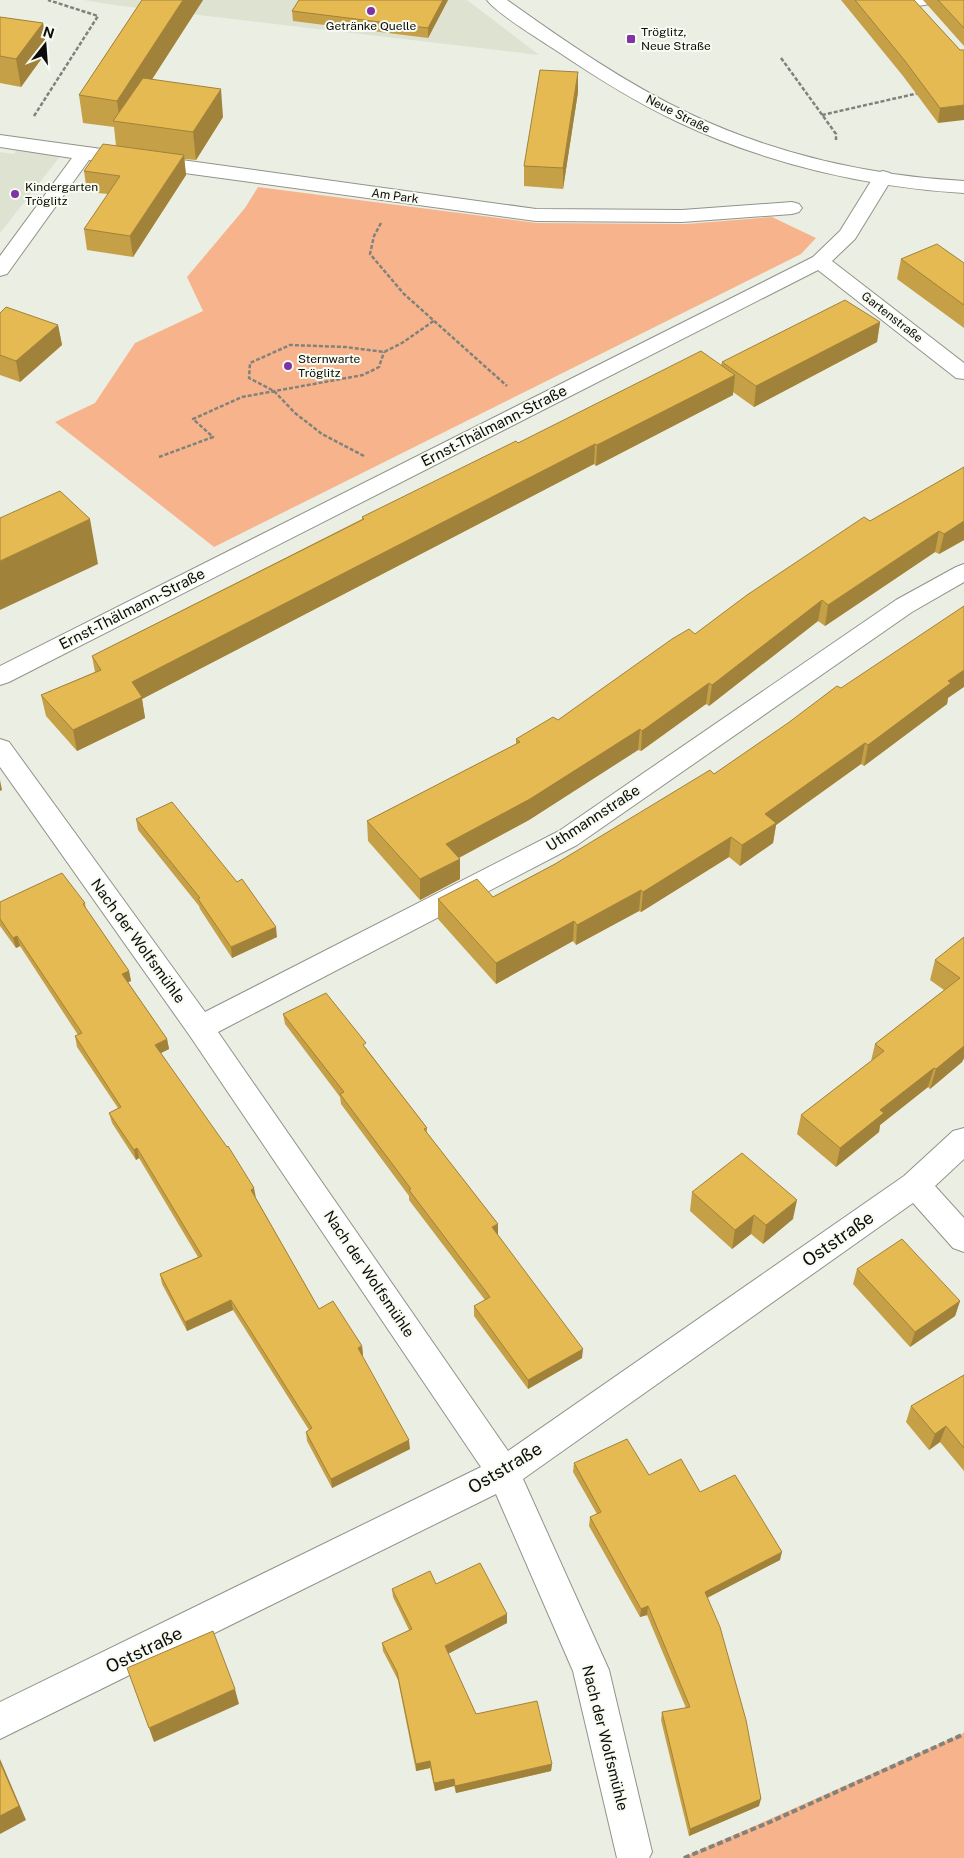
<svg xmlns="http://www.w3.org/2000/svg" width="964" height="1858" font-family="'Public Sans',sans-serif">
<rect width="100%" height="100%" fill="#ebeee3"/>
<path fill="#dde2d1" d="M84 0H467L539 55 114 5Z
M18 148 62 154 0 233V152L14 154Z"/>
<path fill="#f7b48c" d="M258 187 537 223 686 224 772 217 816 238 801 254 214 547 55 422 95 403 135 343 203 311 187 277 245 208Z
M964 1733V1858H682Z"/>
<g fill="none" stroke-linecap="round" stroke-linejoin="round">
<defs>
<path id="minor" d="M905 0H933L930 4 912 7 906 6 903 2Z
M0 135 536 209 682 210 792 202 799 204 802 208 799 212 792 214 682 222 536 221 89 160 7 274 0 276V256L72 158 0 147Z
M883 171 890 173 893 177 855 239 832 261 964 363V379L956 378 818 270 9 682 0 685V666L813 257 840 231 876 173Z
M964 564V582L912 612 577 845 218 1032 508 1451 904 1176 953 1131 964 1128V1159L935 1186 964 1218V1252L953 1248 913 1203 523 1479 609 1670 652 1852 649 1858H617L573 1671 496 1494 0 1739V1702L481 1467 190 1036 0 767V739L9 742 205 1012 559 831 896 600 956 567Z"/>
<path id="tertiary" d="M487 0H507C566 42 625 83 690 114 774 154 871 176 964 181V193C867 187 767 164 678 122 635 102 594 76 554 49 539 39 496 13 487 0Z"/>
</defs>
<use href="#minor" stroke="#91938a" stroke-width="2"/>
<use href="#tertiary" stroke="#91938a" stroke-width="2"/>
<path stroke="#80827b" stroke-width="2.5" stroke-dasharray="4 2" stroke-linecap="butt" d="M781 58 836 134V140
M822 115 919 93
M34 116 98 16 48 0
M381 223 374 236 370 254 404 294 507 386
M364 456 322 434 295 413 274 391 249 378 250 363 290 345 346 347 384 352 402 343 435 320
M159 457 213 437 193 419 242 397 363 375 379 367 384 352"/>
<path stroke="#80827b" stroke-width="4" stroke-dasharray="6 3" stroke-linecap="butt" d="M684 1858 770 1822 964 1734"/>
<use href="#minor" fill="#fff" fill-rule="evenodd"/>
<use href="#tertiary" fill="#fff" fill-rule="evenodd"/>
</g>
<path fill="#c6a047" d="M142 0H203L152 79 223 117 196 160 184 159 186 175 133 257 87 250 84 229 108 194 87 192 84 171 116 146 114 127 83 123 79 95Z
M299 0H448L428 38 293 21 292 11Z
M841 0H914L960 50 938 123 903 76Z
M923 0H964V46Z
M0 17 43 23 47 51 21 87 0 83Z
M578 92 563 189 524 186V166Z
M901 259 964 263V328L897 279Z
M0 313 58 325 62 345 20 382 0 375Z
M880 322 877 342 754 407 733 392V395L596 466 594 464 142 699 145 718 77 751 46 716 41 695 95 672 92 656 362 519V517L518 443 721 365 722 362Z
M964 467V540L939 554 935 552 825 626 818 621 709 706 706 704 641 751 638 750 529 820 459 858 460 879 420 900 368 841 367 821 516 744V739L558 720 695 634 870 521Z
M841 688 948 698 947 704 864 766 861 764 776 825 773 843 740 866 729 857 641 912 639 911 576 945 573 941 496 984 438 919V899L493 897 555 864 714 774Z
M136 819 277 937 232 958 200 909 199 906 138 830Z
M0 902 85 903 86 909 129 971 131 981 128 982 167 1039 169 1049 161 1053 256 1198 319 1309 362 1346 363 1355 362 1356 410 1449 332 1488 307 1441 306 1432 309 1430 233 1310 187 1331 162 1284 160 1274 198 1257 139 1158 136 1160 112 1123 109 1113 118 1108 77 1047 75 1036 78 1035 20 946 16 948 0 926Z
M964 937V1058L962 1062 930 1089 928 1087 880 1125 879 1132 836 1167 797 1134 801 1115 871 1061 875 1044 944 990 930 980 935 960Z
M283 1014 366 1048 427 1128V1133L498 1224V1234H497L582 1358 528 1389 474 1316V1306L485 1300 409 1200V1196L341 1104 340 1097 285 1024Z
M692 1192 793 1219 763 1244 751 1234 732 1249 690 1211Z
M857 1269 960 1301 955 1316 910 1347 853 1284Z
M964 1375V1471L940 1442 929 1450 906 1422 911 1406Z
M574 1463 649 1475 700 1492 780 1560 707 1598 759 1806 689 1836 661 1720 662 1712 686 1708 647 1615 640 1617 589 1526 590 1517 597 1514 573 1472Z
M436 1584 507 1614V1623L448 1653 476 1714 552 1764 551 1771 456 1793 454 1786 435 1791 430 1768 416 1771 398 1680 383 1651 382 1643 409 1630 393 1597 392 1589Z"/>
<path fill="#a1823a" d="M183 0H203L124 123 120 122 117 101Z
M443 0H448L428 38V28Z
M43 23 47 51 21 87 16 59Z
M578 72V92L563 189V168Z
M221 89 223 117 196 160 193 132Z
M964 105V120L938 123 940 108Z
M184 155 186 175 133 257 130 236Z
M880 322 877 342 754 407 756 386Z
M58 325 62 345 20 382 16 361Z
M735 375 733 395 596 466 597 445Z
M595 444 594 464 142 699 145 718 77 751 73 730 132 682Z
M90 519 98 564 0 610V561Z
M964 521V540L939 554 944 534Z
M939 531 935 552 825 626 828 605Z
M822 600 818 621 709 706 712 685Z
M964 670V687L948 698 947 704 864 766 868 745 948 681Z
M709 683 706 704 641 751 642 731Z
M640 729 638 750 529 820 447 864 446 844Z
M865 743 861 764 776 825 773 843 740 866 742 845 765 814Z
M0 780 2 790 0 791Z
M731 837 729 857 641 912 643 892Z
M460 859V879L420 900V879Z
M641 890 639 911 576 945 577 925Z
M574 921 573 941 496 984V963Z
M276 927 277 937 232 958 231 947Z
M17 936 20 946 16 948 13 938Z
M129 971 131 981 124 984 122 974Z
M167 1039 169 1049 157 1055 155 1045Z
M964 1046V1058L962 1062 930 1089 936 1069Z
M934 1068 928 1087 880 1125 879 1132 836 1167 840 1148 880 1110Z
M137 1148 139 1158 136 1160 134 1150Z
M254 1188 256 1198 251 1190Z
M797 1200 793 1219 763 1244 766 1225Z
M754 1215 751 1234 732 1249 735 1230Z
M498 1224V1234L492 1237V1227Z
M231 1300 233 1310 187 1331 185 1322Z
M960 1301 955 1316 910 1347 915 1332Z
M362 1346 363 1355 359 1357 358 1348Z
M583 1349 582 1358 528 1389V1380Z
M946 1426 940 1442 929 1450 935 1434Z
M409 1440 410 1449 332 1488 331 1479Z
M782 1552 780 1560 703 1600 705 1592Z
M648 1606 647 1615 640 1617 641 1609Z
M507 1614V1623L446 1655 445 1646Z
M235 1689 239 1704 154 1742 149 1728Z
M0 1759 26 1820 0 1834Z
M430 1761V1768L416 1771V1764Z
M552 1764 551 1771 456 1793 455 1786Z
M454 1779V1786L435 1791 434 1783Z
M761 1799 759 1806 689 1836 690 1829Z"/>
<path fill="#e6ba53" stroke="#a1823a" d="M142 0H183L117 101 79 95Z
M299 0H443L428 28 292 11Z
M855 0H914L960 50H964V105L940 108 905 61Z
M938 0H964V28Z
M0 17 43 23 16 59 0 56Z
M540 70 578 72 563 168 524 166Z
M143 78 221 89 193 132 113 121Z
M103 144 184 155 130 236 84 229 120 176 84 171Z
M937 244 964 263V305L901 259Z
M845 300 880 322 756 386 722 362Z
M6 307 58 325 16 361 0 355V313Z
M701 351 735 375 597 445 595 444 132 682 142 697 73 730 41 695 101 670 92 656 364 519 362 517 516 441 518 443Z
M964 467V521L944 534 939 531 828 605 822 600 712 685 709 683 642 731 640 729 530 799 446 844 460 859 420 879 367 821 520 742 516 739 553 717 558 720 672 639 689 629 695 634 747 595 864 517 870 521Z
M60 491 90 519 0 561V518Z
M964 606V670L948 681 951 683 868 745 865 743 765 814 776 823 742 845 731 837 643 892 641 890 577 925 574 921 496 963 438 899 477 879 493 897 555 864 710 770 714 774 788 723 837 686 841 688Z
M172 802 237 882 242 879 276 927 231 947 198 899 200 898 136 819Z
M62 873 85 903 83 904 129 971 122 974 167 1039 155 1045 227 1147 228 1146 254 1188 251 1190 319 1309 333 1301 362 1346 358 1348 409 1440 331 1479 306 1432 312 1428 231 1300 185 1322 160 1274 202 1256 137 1148 134 1150 109 1113 121 1107 75 1036 82 1033 17 936 13 938 0 919V902Z
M964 937V1046L936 1069 934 1068 880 1110 884 1113 840 1148 801 1115 884 1051 875 1044 960 978 935 960Z
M326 993 366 1043 363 1045 427 1128 424 1129 498 1224 492 1227 583 1349 528 1380 474 1306 490 1297 409 1190 411 1189 340 1094 344 1092 283 1014Z
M742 1153 797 1200 766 1225 754 1215 735 1230 692 1192Z
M902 1239 960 1301 915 1332 857 1269Z
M964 1375V1448L946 1426 935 1434 911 1406Z
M627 1439 649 1475 681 1459 700 1492 735 1475 782 1552 705 1592 720 1627 746 1720 761 1799 690 1829 662 1712 690 1707 648 1606 641 1609 590 1517 601 1512 574 1463Z
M480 1563 507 1614 445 1646 476 1714 537 1701 552 1764 455 1786 454 1779 434 1783 430 1761 416 1764 397 1672 382 1643 412 1629 392 1589 430 1571 436 1584Z
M213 1631 235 1689 149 1728 127 1668Z
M0 1762 19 1806 0 1816Z"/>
<g fill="#7e34a5" stroke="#f8fbf1" stroke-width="2">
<circle cx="371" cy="11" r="5"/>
<rect x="626" y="34" width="10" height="10" rx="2.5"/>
<circle cx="15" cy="194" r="5"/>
<circle cx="288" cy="366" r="5"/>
</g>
<g text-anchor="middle" stroke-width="4" stroke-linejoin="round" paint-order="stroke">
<g font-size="12" fill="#0c0d0a" stroke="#f8fbf1" text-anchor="start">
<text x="371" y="30" text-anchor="middle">Getränke Quelle</text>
<text x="641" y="36">Tröglitz,<tspan x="641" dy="14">Neue Straße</tspan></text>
<text x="25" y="191">Kindergarten<tspan x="25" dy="14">Tröglitz</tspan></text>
<text x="298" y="363">Sternwarte<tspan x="298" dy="14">Tröglitz</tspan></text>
</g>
<g font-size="12" fill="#0c0d0a" stroke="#f8fbf1">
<text transform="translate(678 114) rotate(27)" y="4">Neue Straße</text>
<text transform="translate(395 196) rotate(8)" y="4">Am Park</text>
<text transform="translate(892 317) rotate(38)" y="4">Gartenstraße</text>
</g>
<g font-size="15" fill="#0c0d0a" stroke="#f8fbf1">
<text transform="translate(494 426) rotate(-27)" y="5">Ernst-Thälmann-Straße</text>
<text transform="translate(132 609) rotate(-27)" y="5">Ernst-Thälmann-Straße</text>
<text transform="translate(593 818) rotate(-33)" y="5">Uthmannstraße</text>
<text transform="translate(138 941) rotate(54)" y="5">Nach der Wolfsmühle</text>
<text transform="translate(369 1274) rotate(56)" y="5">Nach der Wolfsmühle</text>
<text transform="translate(605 1738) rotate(76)" y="5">Nach der Wolfsmühle</text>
</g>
<g font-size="18" fill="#0c0d0a" stroke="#f8fbf1">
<text transform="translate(838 1239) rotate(-35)" y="6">Oststraße</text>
<text transform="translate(505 1468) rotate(-31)" y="6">Oststraße</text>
<text transform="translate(144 1650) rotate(-26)" y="6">Oststraße</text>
</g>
</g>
<g transform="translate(45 45) rotate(17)" stroke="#f8fbf1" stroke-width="4" paint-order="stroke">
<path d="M0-4L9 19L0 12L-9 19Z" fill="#0c0d0a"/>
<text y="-8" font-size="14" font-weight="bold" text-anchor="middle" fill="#0c0d0a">N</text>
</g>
</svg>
